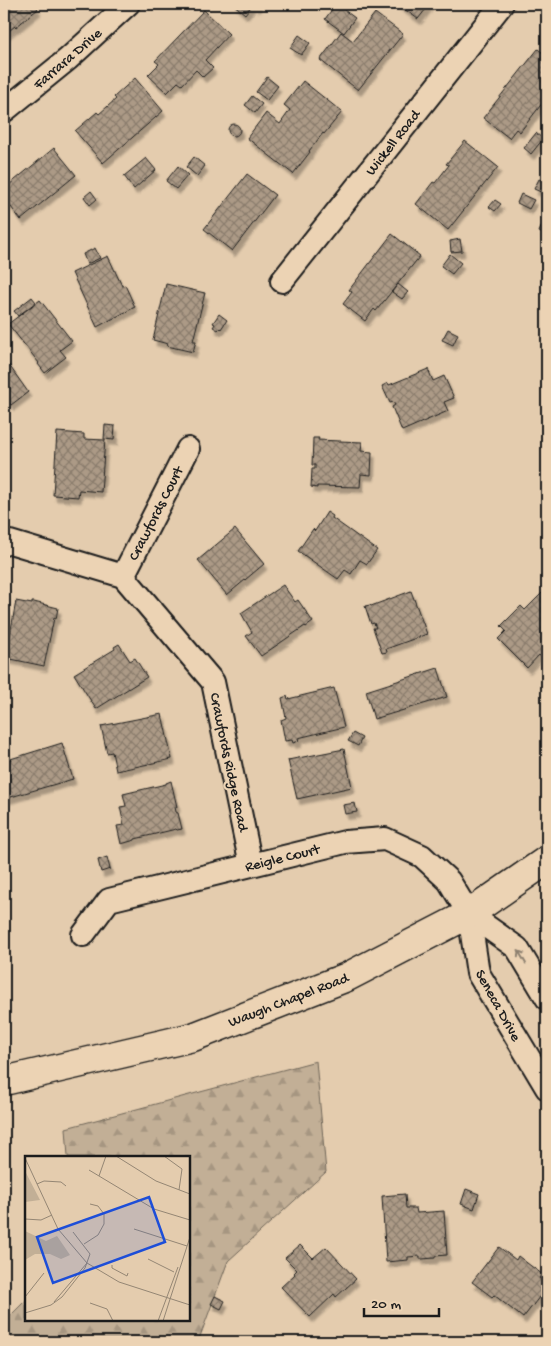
<svg xmlns="http://www.w3.org/2000/svg" width="551" height="1346" font-family="'Gochi Hand',sans-serif">
<defs>
<pattern id="forest-firs" width="22" height="20" patternUnits="userSpaceOnUse" patternTransform="scale(1.25)"><rect width="22" height="20" fill="#c2af96"/><path d="M5 1l3.5 6h-7zM16 11l3.5 6h-7z" fill="#a69681"/></pattern>
<pattern id="building-cross-hatch" width="8" height="8" patternUnits="userSpaceOnUse" patternTransform="scale(1.25)"><rect width="8" height="8" fill="#ac9a86"/><path d="M0 0l8 8M0 8l8-8" fill="none" stroke="#8b7d6d"/></pattern>
<filter id="shadow"><feDropShadow dx="3" dy="5.5" stdDeviation="1" flood-color="#0004"/></filter>
</defs>
<rect width="100%" height="100%" fill="#e4ccae"/>
<filter id="ink" filterUnits="userSpaceOnUse"><feTurbulence type="fractalNoise" baseFrequency=".02" numOctaves="2"/><feDisplacementMap in="SourceGraphic" scale="10" xChannelSelector="R" yChannelSelector="G"/><feConvolveMatrix kernelMatrix="1 2 1 2 8 2 1 2 1" color-interpolation-filters="sRGB"/></filter>
<g filter="url(#ink)">
<path fill="url(#forest-firs)" stroke="#6f6659" d="M316 1061 326 1172 228 1261 198 1342H4V1322L26 1300V1320H189V1157H68L66 1128Z"/>
<path fill="url(#building-cross-hatch)" stroke="#1c1c1c" filter="url(#shadow)" d="M4 4H34L38 9 16 27 15 26 4 35Z
M233 4H259L257 7 253 4 245 14Z
M336 4 355 18 344 33 325 19Z
M397 4H430L418 19Z
M204 10 229 34 205 60 213 68 203 77 196 70 182 85 178 82 167 93 148 75 159 64 155 61Z
M375 13 403 34 358 90 320 60 341 32 353 41Z
M299 35 310 43 301 55 290 48Z
M538 49 547 56V97L520 132 516 129 509 138 483 118Z
M267 77 278 86 267 100 256 92Z
M135 78 163 111 103 163 75 131 97 112 99 114 116 99 114 97Z
M303 81 342 112 324 134 323 133 309 151 310 152 293 174 247 138 266 113 280 124 290 110 284 105Z
M252 96 262 104 255 113 245 105Z
M228 130a6 6 0 1 1 12 0a6 6 0 1 1-12 0Z
M536 133 543 139 531 154 524 148Z
M465 141 498 167 448 230 416 204 433 182 435 183 449 165 446 164Z
M54 148 76 175 21 220 4 198V189Z
M194 157 205 166 197 176 186 167Z
M146 158 156 170 134 189 124 176Z
M178 166 188 175 176 189 166 181Z
M247 174 275 195 232 251 204 229Z
M539 179 547 183 543 193 534 189Z
M91 191 97 199 90 205 84 197Z
M521 194 534 200 529 209 517 203Z
M495 200 501 204 495 211 489 207Z
M547 213V236L539 232Z
M392 234 420 256 376 311 374 309 365 321 343 304 352 292 349 290Z
M460 239 462 251 451 252 450 241Z
M95 248 100 258 87 264 83 254Z
M450 254 461 263 452 274 441 266Z
M108 256 122 286 125 285 135 307 97 327 72 273Z
M166 284 205 293 193 341H196L193 352 167 346 168 344 153 340Z
M398 284 408 292 402 299 392 292Z
M32 297 36 302 18 316 14 311Z
M40 300 72 341 60 350 66 357 45 373 38 364 39 363 8 324Z
M219 314 227 320 221 329 220 328 218 330 213 327 215 324 213 323Z
M448 329 458 334 453 345 442 340Z
M4 358 28 392 11 405 7 400 4 403Z
M428 369 433 381 444 376 454 398 444 402 448 411 402 431 392 407 395 405 393 402 390 403 382 386 388 383 389 385Z
M105 425 115 426 114 440 104 439Z
M57 432 84 434V439L105 440 101 492 79 490 78 497 53 495Z
M313 438H319L318 440 362 442 361 451 372 452 371 475 361 474 360 487 317 486V488L311 487 312 469H315V465H312Z
M327 512 333 516 332 518 377 550 367 564 360 560 351 574 345 570 338 579 298 551 313 529 315 531Z
M235 529 264 564 227 595 198 560Z
M283 585 295 602 298 600 313 622 306 627 305 626 261 656 246 636 252 632 241 613Z
M547 588V656L544 660 539 655 527 668 498 639 506 631 501 626 521 606 525 610Z
M411 591 427 634 386 649 387 652 382 653 373 628H376L374 623 371 624 365 606 370 605 371 606Z
M16 601 32 604V602H34L58 608 56 619 54 618 44 666 6 658Z
M119 644 130 661 135 658 147 677 96 709 74 674 115 649 114 647Z
M438 668 447 697 374 719 366 691Z
M334 688 344 727 298 738 299 741 293 743 292 740 285 741 281 720 286 718 282 698 287 696 288 699Z
M162 714 172 759 116 771 112 752 107 753 101 726Z
M353 733 362 738 358 746 348 741Z
M62 743 73 779 4 799V761Z
M344 749 352 787 297 799 288 760Z
M171 781 177 807H175L176 812 178 813 182 829 177 830 176 829 135 839V840L121 844 117 826 124 825 120 807 126 806 123 794 166 784V783Z
M355 803 357 812 345 814 343 805Z
M107 857 110 869 101 872 98 860Z
M466 1189 479 1194 474 1209 461 1204Z
M405 1194 406 1208H416L417 1213 444 1211 447 1255 435 1256V1258L422 1259H420V1256L408 1257V1260L386 1262 382 1196Z
M300 1245 313 1258 326 1247 356 1279 336 1297 334 1294 310 1317 281 1287 295 1274 294 1273 297 1270 285 1258Z
M499 1247 516 1260 518 1256 531 1266 542 1274 539 1278 547 1284V1287L523 1318 494 1295 492 1297 472 1282Z
M215 1296 225 1301 221 1309 211 1304Z"/>
<g fill="none" stroke-linecap="round" stroke-linejoin="round">
<defs>
<path id="street" d="M4 111 68 59 128 4
M282 281 502 4
M4 544 10 542 123 576 213 682 251 865
M123 576 188 449
M469 914 517 948 547 998
M83 935 109 900 345 842 385 839 422 856 449 881 469 914 478 973 547 1088"/>
<path id="secondary" d="M4 1081 193 1037 347 977 469 914 547 860"/>
</defs>
<use href="#street" stroke="#1c1c1c" stroke-width="26"/>
<use href="#secondary" stroke="#1c1c1c" stroke-width="31"/>
<use href="#street" stroke="#ecd3b4" stroke-width="22"/>
<use href="#secondary" stroke="#ecd3b4" stroke-width="28"/>
</g>
<defs><path id="oneway-shaft" d="M-6 0H5M1.5-3L5.5 0L1.5 3" fill="none" stroke-width="1.6" stroke-linecap="round" stroke-linejoin="round" transform="scale(1.25)"/></defs>
<use stroke="#8e8170" href="#oneway-shaft" transform="translate(522 957) rotate(-121)"/>
</g>
<g text-anchor="middle" stroke-width="4.5" stroke-linejoin="round" paint-order="stroke">
<g font-size="15" fill="#1c1c1c" stroke="#ecd3b4">
<text transform="translate(67 58) rotate(-41)" y="5">Farrara Drive</text>
<text transform="translate(392 142) rotate(-52)" y="5">Wickell Road</text>
<text transform="translate(155 513) rotate(-63)" y="5">Crawfords Court</text>
<text transform="translate(230 762) rotate(78)" y="5">Crawfords Ridge Road</text>
<text transform="translate(282 857) rotate(-14)" y="5">Reigle Court</text>
<text transform="translate(288 999) rotate(-21)" y="5">Waugh Chapel Road</text>
<text transform="translate(499 1005) rotate(61)" y="5">Seneca Drive</text>
</g>
</g>
<g transform="translate(25 1156)">
<rect width="165" height="165" fill="#e4ccae"/>
<path d="M0 15 15 44 0 46ZM0 75 21 85 32 80 45 99 36 103 25 98H10L0 104Z" fill="#c2af96"/>
<path fill="none" stroke="#948674" stroke-width="1" d="M91 0 131 25 165 38M139 0 157 13 154 34M0 2 33 73 62 107 94 126 165 149M64 14 129 53 165 64M74 20 81 0M12 28 19 25 36 26 41 30M0 63 16 64 27 59M109 73 162 90M59 88 73 79 79 68V58L73 50 65 48M123 103 149 116M87 109V112L102 120 103 117M0 141 19 117M29 146 62 107M65 147 82 153 88 165M0 157 26 149 37 141 60 112 65 98 48 76M133 165 153 111M138 165 165 81"/>
<path fill="#1d4ed8" fill-opacity="0.15" stroke="#1d4ed8" stroke-width="2.5" d="M124 41 140 86 28 127 12 81Z"/>
<rect width="165" height="165" fill="none" stroke="#1c1c1c" stroke-width="2.5"/>
</g>
<rect width="551" height="1346" fill="none" stroke="#ecd3b4" stroke-width="20"/>
<rect x="10" y="10" width="531" height="1326" fill="none" stroke="#1c1c1c" stroke-width="2" filter="url(#ink)"/>
<path d="M364 1308v8h75v-8" fill="none" stroke="#1c1c1c" stroke-width="2.5"/>
<text x="371" y="1308" font-size="15" fill="#1c1c1c" stroke="#ecd3b4" stroke-width="4" paint-order="stroke">20 m</text>
</svg>
